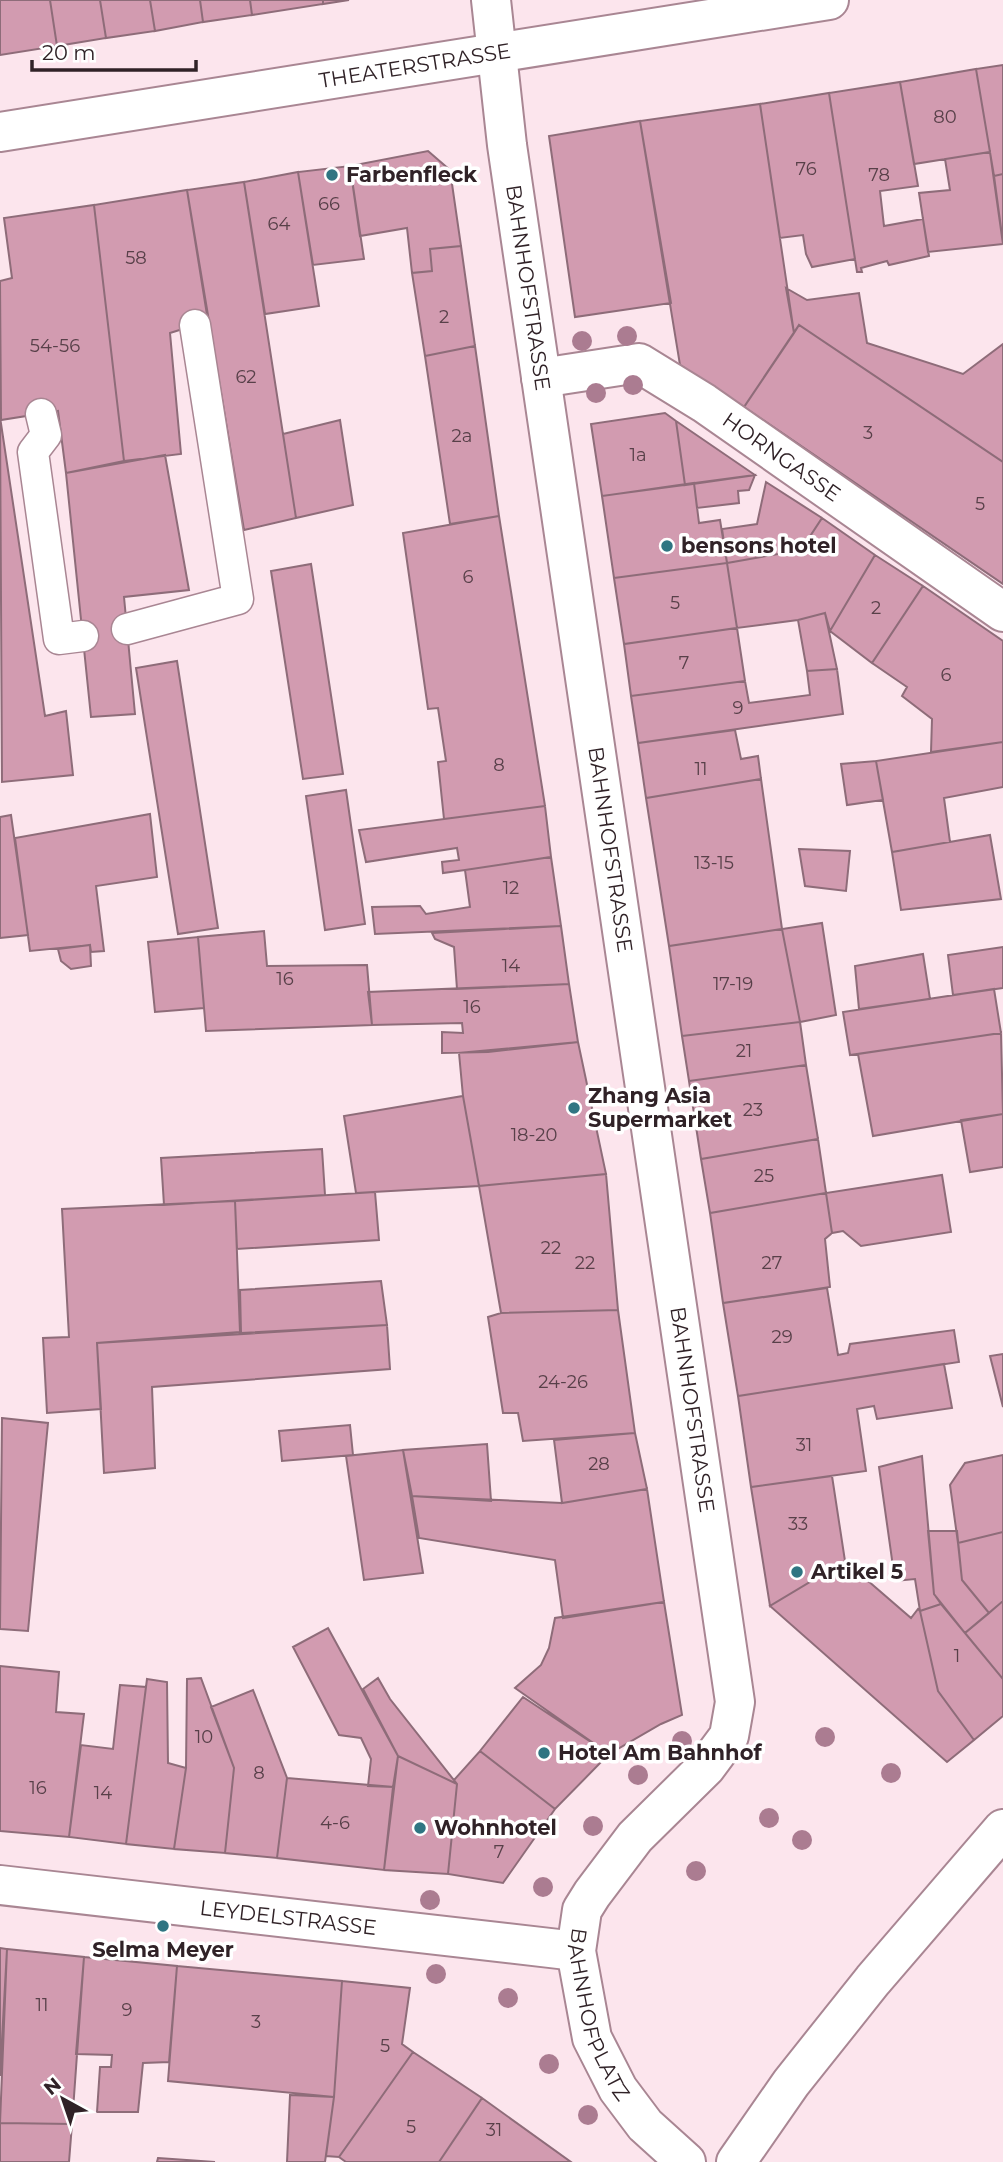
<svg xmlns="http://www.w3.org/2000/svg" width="1003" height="2162" font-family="Montserrat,sans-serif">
<rect width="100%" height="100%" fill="#fce5ed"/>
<path fill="#d29bb0" stroke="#8e6c79" stroke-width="2" d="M0 0H50L57 46 0 55Z
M50 0H100L106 38 57 46Z
M100 0H150L155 31 106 38Z
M150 0H200L203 22 155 31Z
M200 0H250L252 15 203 22Z
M250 0H323V4L252 15Z
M323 0H349L323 4Z
M1003 65V174L994 176 976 69Z
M976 69 990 152 914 164 900 82Z
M900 82 918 186 880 191 884 226 923 219 929 256 889 265 887 261 861 268 862 272H857L829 93Z
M829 93 855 259 812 267 806 254 803 235 780 238 760 104Z
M760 104 794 333 744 407 680 365 640 121Z
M640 121 671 303 575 317 549 136Z
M428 151 450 170 461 246 430 249 432 271 412 273 407 228 360 236 350 166Z
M990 152 1003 244 928 252 919 193 950 190 945 159Z
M350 166 364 259 313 265 298 172Z
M298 172 319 306 265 314 244 182Z
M1003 174V243L994 176Z
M244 182 296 518 244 530 187 190Z
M187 190 208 321 170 333 181 454 124 461 94 205Z
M94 205 124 461 66 473 58 411 1 420 0 281 12 278 4 218Z
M461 246 475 346 425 356 412 273 432 271 430 249Z
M786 288 807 300 859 293 867 343 963 374 1003 344V462L799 325 794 333Z
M799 325 1003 462V584L744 407Z
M475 346 499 516 450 524 425 356Z
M665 413 676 421 685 485 602 496 591 424Z
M0 417 45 716 66 711 73 775 2 782Z
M340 420 353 505 296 518 283 434Z
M676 421 755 475 685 485Z
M165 455 189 590 124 597 135 714 91 717 66 473Z
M755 475 749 490 738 491 739 503 697 508 694 483Z
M766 482 822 518 801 550 727 563 722 529 757 524Z
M694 483 699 523 720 520 727 563 614 578 602 496Z
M499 516 545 806 444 819 438 762 446 761 438 708 428 709 403 533Z
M822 518 875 555 830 631 825 613 798 620 737 628 727 563 801 550Z
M875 555 923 586 872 663 830 631Z
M727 563 737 628 624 644 614 578Z
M311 564 343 774 303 779 271 571Z
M923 586 1003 641V742L931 752 932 719 902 696 907 687 872 663Z
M825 613 837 669 807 671 798 620Z
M737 628 745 681 631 696 624 644Z
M177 661 218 928 178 934 136 668Z
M837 669 843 714 638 743 631 696 745 681 749 703 810 695 807 671Z
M735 730 741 759 758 756 761 779 646 798 638 743Z
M1003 742V787L944 798 950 842 892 852 876 761Z
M876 761 883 800 847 805 841 764Z
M761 779 782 929 669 946 646 798Z
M346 790 365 924 325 930 306 796Z
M545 806 551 857 465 870 443 873 442 862 459 860 457 848 366 862 359 830Z
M150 814 157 877 96 886 104 951 91 952 90 945 30 951 15 838Z
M11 815 28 935 0 938V817Z
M990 835 1001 899 901 910 892 852Z
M799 849 850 851 846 891 805 886Z
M551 857 561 926 375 934 372 907 420 906 426 914 470 907 465 870Z
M822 923 836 1015 800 1022 782 929Z
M561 926 569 984 457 989 454 947 435 939 432 933Z
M782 929 800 1022 682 1036 669 946Z
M264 931 267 966 367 965 372 1025 206 1031 198 937Z
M198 937 204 1008 155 1012 148 942Z
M90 945 91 966 71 969 61 961 58 949Z
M1003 947V988L953 995 948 955Z
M923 954 930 999 859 1009 855 966Z
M569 984 578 1042 488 1052 442 1053V1032L463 1033 462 1023 372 1025 368 992Z
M994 989 1001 1033 850 1055 843 1012Z
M800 1022 806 1065 689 1081 682 1036Z
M1001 1033 1003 1114 873 1136 858 1054Z
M578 1042 606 1174 479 1186 463 1096 459 1053Z
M806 1065 818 1139 701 1159 689 1081Z
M463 1096 479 1186 356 1193 344 1116Z
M1003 1114V1167L970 1172 961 1120Z
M818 1139 826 1193 710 1213 701 1159Z
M322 1149 325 1195 164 1205 161 1158Z
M606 1174 618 1310 501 1313 479 1186Z
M942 1175 951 1232 861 1246 843 1231 832 1233 826 1193Z
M375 1192 379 1240 237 1249 235 1201Z
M826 1193 832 1233 825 1239 830 1287 723 1303 710 1213Z
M235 1201 240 1332 97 1343 101 1409 47 1413 43 1338 69 1337 62 1209Z
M381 1281 387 1325 241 1333 240 1290Z
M827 1288 838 1355 848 1353 850 1344 954 1330 959 1362 738 1396 723 1303Z
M618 1310 635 1433 523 1441 518 1413H503L488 1317 501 1313Z
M387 1325 390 1369 152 1387 155 1468 104 1473 97 1343Z
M1003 1354V1407L990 1356Z
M944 1364 952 1408 877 1419 874 1406 857 1409 866 1471 751 1487 738 1396Z
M2 1418 48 1423 28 1631 0 1629Z
M350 1425 353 1455 282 1461 279 1431Z
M635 1433 647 1489 562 1503 554 1440Z
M487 1444 491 1501 412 1496 403 1450Z
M403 1450 423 1573 364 1580 346 1456Z
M1003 1455V1532L958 1543 950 1485 965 1463Z
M922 1456 934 1594 941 1604 920 1611 915 1579 895 1581 879 1467Z
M832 1476 845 1561 770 1606 751 1487Z
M647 1489 664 1602 563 1618 555 1560 419 1538 412 1496 562 1503Z
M928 1531H957L962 1580 989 1613 965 1633 934 1594Z
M1003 1532V1601L989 1613 962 1580 958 1543Z
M845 1561 911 1618 918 1609 920 1611 938 1691 974 1740 947 1762 770 1606Z
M1003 1601V1679L965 1633Z
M664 1602 682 1715 661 1724 609 1754 515 1688 541 1665 549 1648 555 1618Z
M941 1604 1003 1679V1716L974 1740 938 1691 920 1611Z
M328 1628 398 1756 393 1787 368 1786 371 1759 361 1738 339 1735 293 1647Z
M0 1666 59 1672 56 1712 84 1714 69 1837 0 1831Z
M201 1678 234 1768 225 1853 174 1849 186 1768 187 1679Z
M378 1678 390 1699 457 1784 398 1756 363 1689Z
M147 1679 167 1682 168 1763 186 1768 174 1849 126 1844Z
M120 1685 146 1687 126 1844 69 1837 81 1745 113 1749Z
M253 1690 287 1778 277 1858 225 1853 234 1768 211 1707Z
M523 1697 609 1754 555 1809 480 1751Z
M480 1751 555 1809 503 1883 448 1874 457 1784 454 1780Z
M398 1756 457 1784 448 1874 384 1870Z
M287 1778 393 1787 384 1870 277 1858Z
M0 1948 7 1949 0 2076Z
M7 1949 84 1957 72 2124 0 2123Z
M84 1957 177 1966 169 2062 143 2063 138 2112H97L100 2067H111L112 2055 76 2054Z
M177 1966 342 1981 334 2097 168 2081Z
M342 1981 410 1988 402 2044 413 2052 339 2157 326 2156 334 2097Z
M413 2052 482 2098 439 2162H346L339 2157Z
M290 2095 334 2097 325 2162H287Z
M482 2098 571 2162H439Z
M0 2123 72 2124 69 2162H0Z
M158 2158 215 2162H157Z"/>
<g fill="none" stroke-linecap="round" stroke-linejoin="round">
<defs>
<path id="service" d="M41 414 46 435 33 452 59 639 83 636
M127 629 238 599 195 325"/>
<g id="minor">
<path id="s1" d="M491 0 507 145 735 1702 729 1736 706 1767 635 1837 592 1894 582 1910 576 1951 592 2038 618 2089 645 2125 686 2162"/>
<path id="s2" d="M541 378 639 363 704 403 1003 612"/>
<path id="s3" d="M0 1885 576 1951"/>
</g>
<g id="tertiary">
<path id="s4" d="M0 132 829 0"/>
</g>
<path id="primary" d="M736 2162 791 2083 873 1980 1003 1829"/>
</defs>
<use href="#service" stroke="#a98693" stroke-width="33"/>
<use href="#minor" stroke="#a98693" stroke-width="42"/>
<use href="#tertiary" stroke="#a98693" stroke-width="42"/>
<use href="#primary" stroke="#a98693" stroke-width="42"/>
<use href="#service" stroke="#fff" stroke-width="30"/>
<use href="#minor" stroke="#fff" stroke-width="38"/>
<use href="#tertiary" stroke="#fff" stroke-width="38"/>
<use href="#primary" stroke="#fff" stroke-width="38"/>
</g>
<g fill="#ab7c91">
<circle cx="627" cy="336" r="10"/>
<circle cx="582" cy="341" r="10"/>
<circle cx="633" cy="385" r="10"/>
<circle cx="596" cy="393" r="10"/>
<circle cx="825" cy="1737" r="10"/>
<circle cx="682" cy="1741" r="10"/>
<circle cx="891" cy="1773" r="10"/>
<circle cx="638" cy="1775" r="10"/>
<circle cx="769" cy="1818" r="10"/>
<circle cx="593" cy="1826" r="10"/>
<circle cx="802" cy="1840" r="10"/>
<circle cx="696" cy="1871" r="10"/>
<circle cx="543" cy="1887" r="10"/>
<circle cx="430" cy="1900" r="10"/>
<circle cx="436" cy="1974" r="10"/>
<circle cx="508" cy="1998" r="10"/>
<circle cx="549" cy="2064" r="10"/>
<circle cx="588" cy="2115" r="10"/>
</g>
<g fill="#2f7582" stroke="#fff" stroke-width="2.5">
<circle cx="332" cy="175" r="7"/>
<circle cx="667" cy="546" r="7"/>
<circle cx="574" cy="1108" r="7"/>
<circle cx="797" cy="1572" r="7"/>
<circle cx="544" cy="1753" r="7"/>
<circle cx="420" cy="1828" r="7"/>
<circle cx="163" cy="1926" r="7"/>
</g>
<g text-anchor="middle" stroke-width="7" stroke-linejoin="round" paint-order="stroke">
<g font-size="18" fill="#584049">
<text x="945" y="123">80</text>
<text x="806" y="175">76</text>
<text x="879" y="181">78</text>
<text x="329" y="210">66</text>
<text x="279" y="230">64</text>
<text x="136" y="264">58</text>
<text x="444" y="323">2</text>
<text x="55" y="352">54-56</text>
<text x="246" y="383">62</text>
<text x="868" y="439">3</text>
<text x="462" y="442">2a</text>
<text x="638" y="461">1a</text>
<text x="980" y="510">5</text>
<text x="468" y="583">6</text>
<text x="675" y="609">5</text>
<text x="876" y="614">2</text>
<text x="684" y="669">7</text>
<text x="946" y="681">6</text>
<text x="738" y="714">9</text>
<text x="499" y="771">8</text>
<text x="701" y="775">11</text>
<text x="714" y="869">13-15</text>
<text x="511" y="894">12</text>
<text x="511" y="972">14</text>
<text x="285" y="985">16</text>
<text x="733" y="990">17-19</text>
<text x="472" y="1013">16</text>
<text x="744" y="1057">21</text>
<text x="753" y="1116">23</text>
<text x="534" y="1141">18-20</text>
<text x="764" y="1182">25</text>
<text x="551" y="1254">22</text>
<text x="585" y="1269">22</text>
<text x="772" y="1269">27</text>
<text x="782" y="1343">29</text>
<text x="563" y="1388">24-26</text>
<text x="804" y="1451">31</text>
<text x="599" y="1470">28</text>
<text x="798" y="1530">33</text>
<text x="957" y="1662">1</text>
<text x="204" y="1743">10</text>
<text x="259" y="1779">8</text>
<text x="38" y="1794">16</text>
<text x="103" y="1799">14</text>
<text x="335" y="1829">4-6</text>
<text x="499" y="1858">7</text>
<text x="42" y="2011">11</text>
<text x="127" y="2016">9</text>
<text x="256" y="2028">3</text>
<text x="385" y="2052">5</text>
<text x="411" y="2133">5</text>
<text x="494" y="2136">31</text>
</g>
<g font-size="21" fill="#302227" stroke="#fff">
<text dy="7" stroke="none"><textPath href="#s4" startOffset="420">THEATERSTRASSE</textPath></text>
<text dy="7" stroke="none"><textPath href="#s1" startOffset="290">BAHNHOFSTRASSE</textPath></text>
<text dy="7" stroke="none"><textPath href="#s2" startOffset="270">HORNGASSE</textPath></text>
<text dy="7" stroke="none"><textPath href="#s1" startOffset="858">BAHNHOFSTRASSE</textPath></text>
<text dy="7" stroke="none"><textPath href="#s1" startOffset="1424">BAHNHOFSTRASSE</textPath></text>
<text dy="7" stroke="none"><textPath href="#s3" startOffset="290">LEYDELSTRASSE</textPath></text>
<text dy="7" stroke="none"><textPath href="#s1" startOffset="2091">BAHNHOFPLATZ</textPath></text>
</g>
<g font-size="21" font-weight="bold" fill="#302227" stroke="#fff" text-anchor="start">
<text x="346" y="182">Farbenfleck</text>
<text x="681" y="553">bensons hotel</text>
<text x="588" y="1103">Zhang Asia<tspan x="588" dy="24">Supermarket</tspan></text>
<text x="811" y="1579">Artikel 5</text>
<text x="558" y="1760">Hotel Am Bahnhof</text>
<text x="434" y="1835">Wohnhotel</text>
<text x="163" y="1957" text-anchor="middle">Selma Meyer</text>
</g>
</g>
<g transform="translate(63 2099) rotate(320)" stroke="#ffffff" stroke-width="5" paint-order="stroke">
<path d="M0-5L12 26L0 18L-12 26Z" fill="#302227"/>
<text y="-10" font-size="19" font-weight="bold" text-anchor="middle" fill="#302227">N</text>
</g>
<path d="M32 60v10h164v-10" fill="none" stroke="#302227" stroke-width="3.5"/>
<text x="42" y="60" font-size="21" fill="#302227" stroke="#ffffff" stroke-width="5" paint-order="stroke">20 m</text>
</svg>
